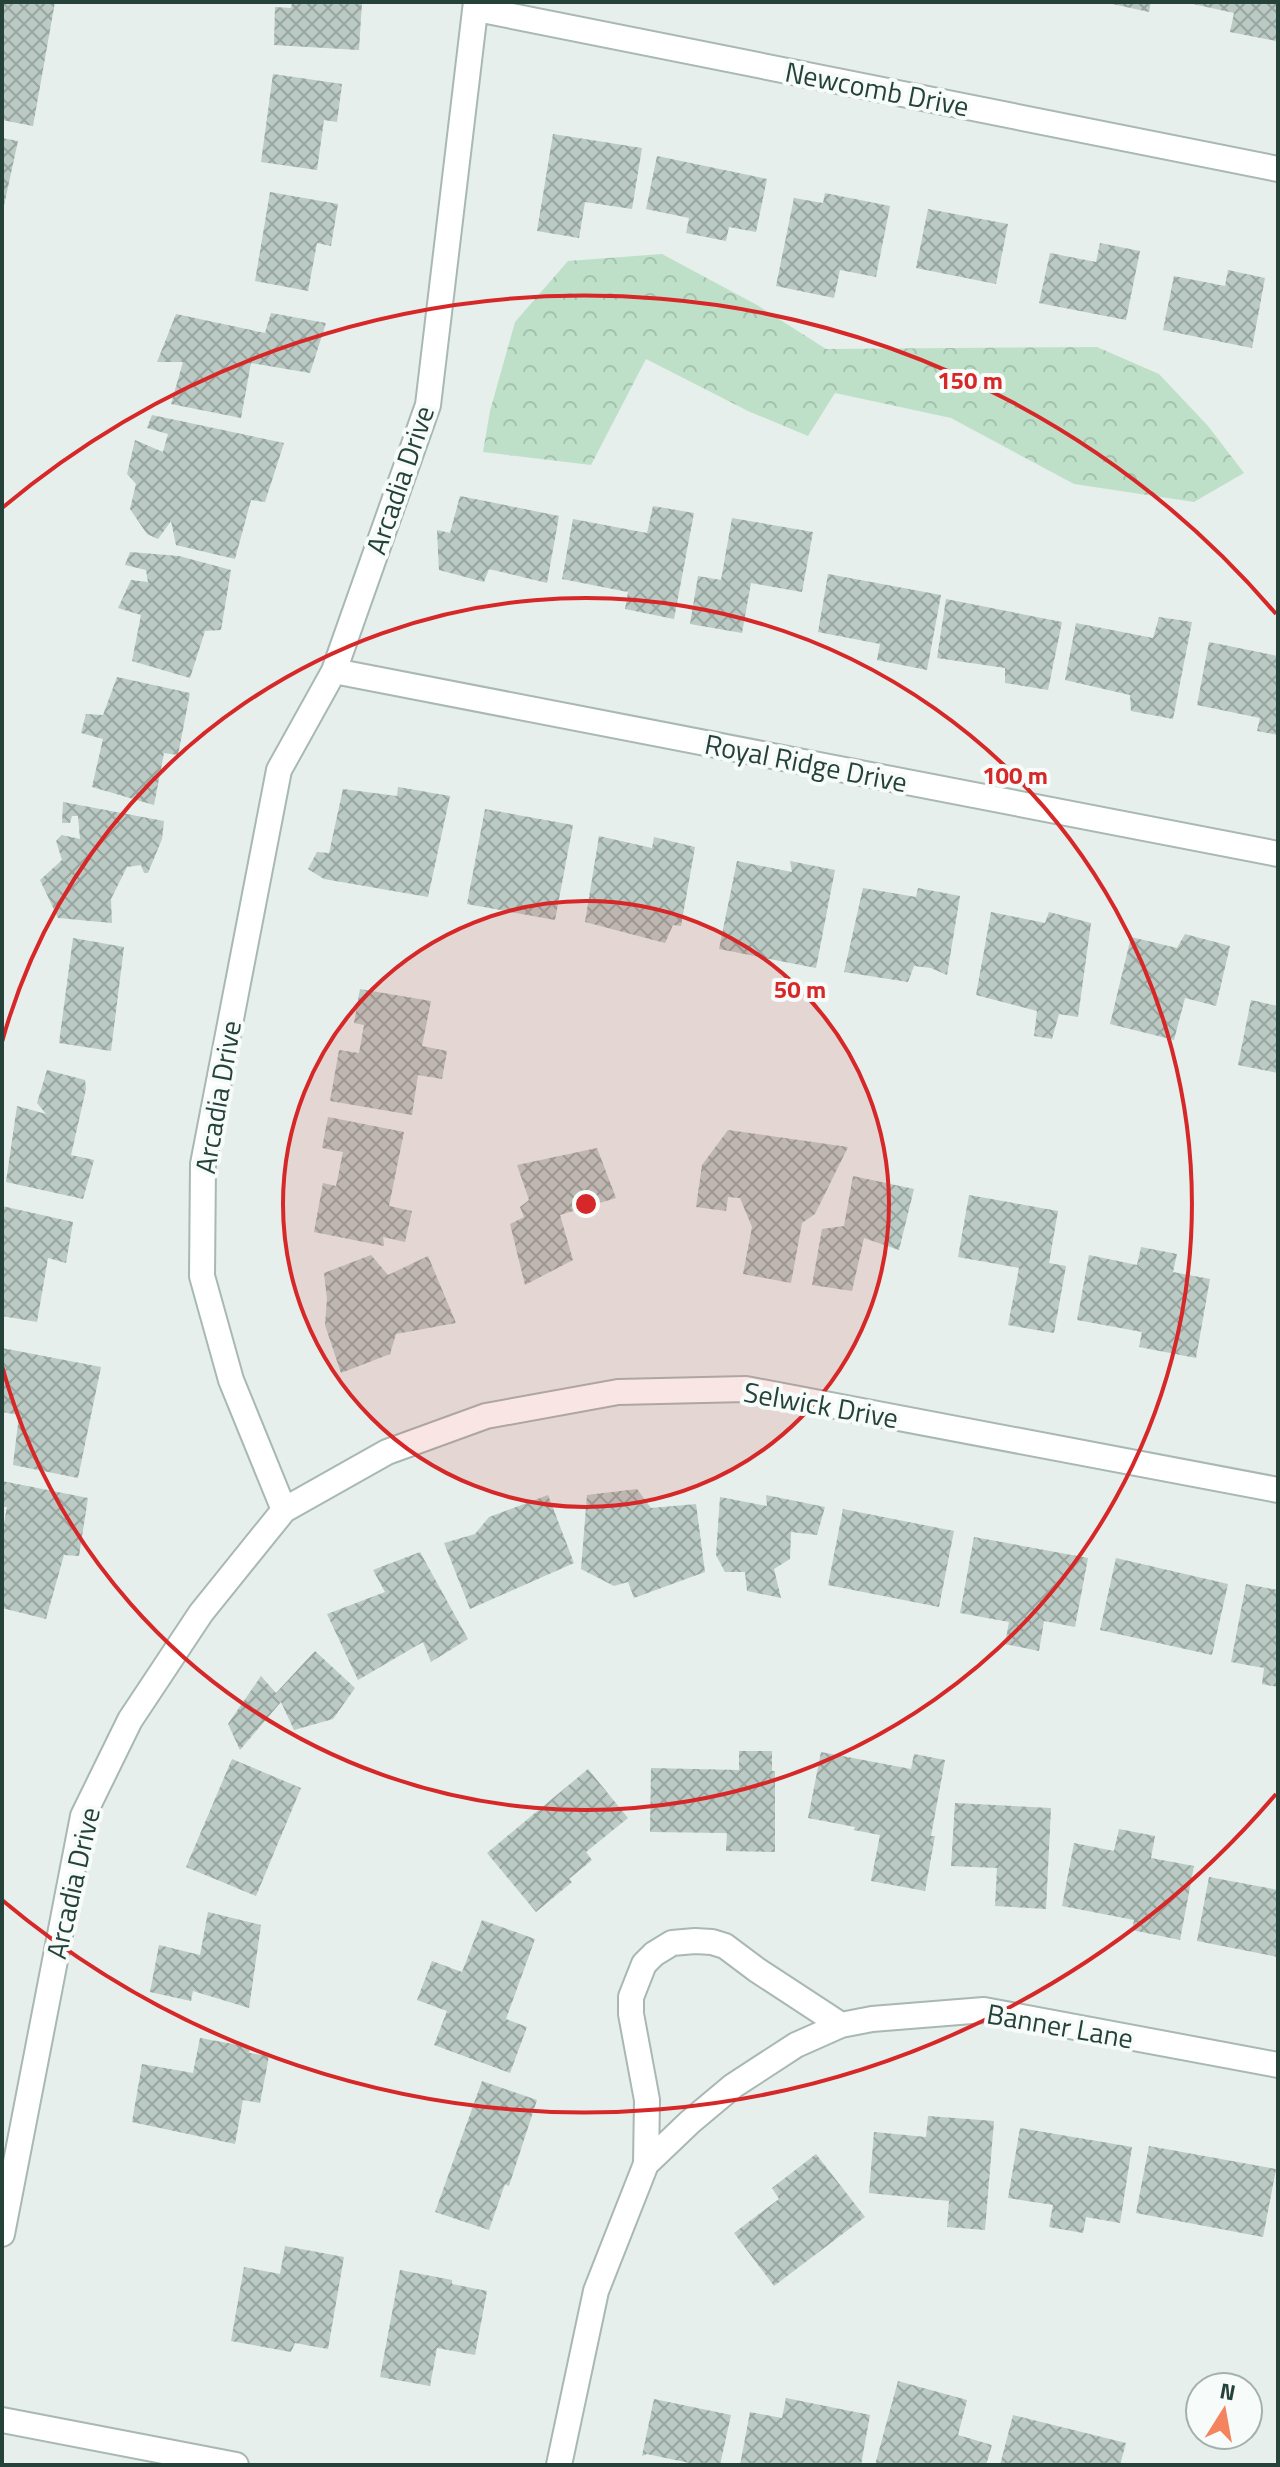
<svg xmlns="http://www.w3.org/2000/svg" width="1280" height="2467" font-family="'Titillium Web',sans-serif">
<defs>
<pattern id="forest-crowns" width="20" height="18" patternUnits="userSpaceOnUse" patternTransform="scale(2)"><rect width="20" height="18" fill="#bfe0c8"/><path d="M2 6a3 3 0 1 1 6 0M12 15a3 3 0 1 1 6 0" fill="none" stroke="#a4c1ad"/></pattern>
<pattern id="building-cross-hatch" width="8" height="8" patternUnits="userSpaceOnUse" patternTransform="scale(2)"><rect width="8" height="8" fill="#bbcac4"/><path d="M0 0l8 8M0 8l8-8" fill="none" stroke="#98a6a0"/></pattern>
</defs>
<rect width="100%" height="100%" fill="#e6efeb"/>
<path fill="url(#forest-crowns)" d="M662 254 757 305 826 349 1097 347 1159 374 1208 426 1244 473 1194 502 1074 484 951 418 835 393 808 436 748 411 646 359 591 465 483 452 490 411 515 322 568 261Z"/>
<path fill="url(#building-cross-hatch)" d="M2 2H55L33 126 2 120Z
M292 2H362L359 50 274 45 275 7 291 8Z
M1103 2H1151L1149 12Z
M1184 2H1278L1276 41 1230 32 1234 13Z
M273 74 342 84 337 122 324 120 317 170 261 162Z
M553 134 642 148 632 209 585 202 579 238 537 231Z
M2 138 18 141 3 210H2Z
M657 156 767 179 756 232 729 227 726 241 686 233 689 218 646 209Z
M270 192 338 204 331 246 317 243 308 291 255 281Z
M825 193 890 206 876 277 840 270 834 298 776 286 794 198 823 203Z
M928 209 1008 224 996 284 916 268Z
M1100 243 1140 251 1126 320 1039 303 1050 253 1096 262Z
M1228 270 1265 278 1252 348 1163 330 1174 276 1225 286Z
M271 313 326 323 310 373 251 363 241 418 171 404 183 362H157L176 314 265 333Z
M152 415 284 443 265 502 251 500 235 559 176 545 171 521 158 539 147 534 130 509 136 484 127 474 135 440 163 452 168 434 147 428Z
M460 496 559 516 547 583 489 569 484 582 439 570 437 530 450 533Z
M653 506 694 513 674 619 625 609 628 592 562 579 573 519 647 533Z
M732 518 813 532 802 592 751 583 742 633 690 624 698 576 721 580Z
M130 552 179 556 231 570 221 630 205 631 190 678 132 661 141 615 118 608 131 580 148 582 146 570 125 565Z
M828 574 941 595 927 670 877 660 880 644 818 632Z
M946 599 1062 622 1048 690 1005 683V668L937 658Z
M1159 617 1192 622 1173 719 1131 711 1130 695 1065 680 1076 623 1153 638Z
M1209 642 1278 656V735L1257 731 1260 718 1197 705Z
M117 677 190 693 178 755 164 753 154 805 92 787 103 739 81 733 86 714 103 715Z
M398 787 450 796 428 897 324 879 308 869 317 852 329 853 343 789 397 796Z
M63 802 164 821 162 839 148 873H144L141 865 127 867 111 899 112 923 58 918 40 880 62 860 56 841 62 835 80 839 78 816H72L70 823H62Z
M485 809 573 825 555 920 467 904Z
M599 836 652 848 654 837 695 847 681 926 673 925 665 943 585 922Z
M737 861 792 872 790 861 835 870 816 968 719 949Z
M863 888 916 897 918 888 960 896 947 975 931 968 914 966 908 982 844 972Z
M991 912 1045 923 1049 912 1091 923 1078 1017 1059 1014 1052 1039 1034 1036 1037 1011 976 995Z
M1185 934 1230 946 1216 1006 1185 998 1174 1040 1110 1024 1131 937 1177 948Z
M73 938 124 947 111 1051 59 1043Z
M360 989 431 1001 422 1046 447 1051 442 1079 418 1075 412 1115 330 1101 339 1050 359 1053 364 1025 354 1023Z
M1251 1000 1278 1006V1073L1238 1065Z
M47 1070 85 1080 86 1089 71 1155 94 1160 83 1199 6 1182 17 1106 46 1114 37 1103Z
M328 1117 404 1132 389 1206 412 1211 405 1242 383 1237 384 1246 314 1232 323 1183 336 1186 343 1152 322 1148Z
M728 1130 848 1147 815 1214 802 1223 791 1283 743 1274 752 1227 740 1198 728 1197 726 1211 696 1207 702 1165Z
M597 1148 616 1198 560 1215 573 1260 525 1285 510 1224 524 1217 520 1207 529 1200 517 1165Z
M853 1176 914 1189 899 1250 864 1238 852 1291 812 1285 822 1229 844 1226Z
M969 1195 1058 1211 1049 1263 1066 1266 1054 1333 1008 1325 1019 1268 958 1257Z
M2 1206 73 1222 66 1263 48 1258 37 1322 2 1316Z
M1141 1247 1177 1254 1173 1272 1210 1279 1196 1358 1139 1347 1142 1332 1077 1320 1089 1255 1137 1265Z
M371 1255 388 1275 428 1256 456 1323 396 1334 390 1354 341 1373 325 1325 327 1299 324 1273Z
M2 1348 101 1367 78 1478 13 1465 19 1415 2 1412Z
M2 1481 88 1498 79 1556 64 1555 46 1619 2 1608V1523H4L7 1507H2Z
M637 1489 651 1508 696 1504 705 1572 634 1598 628 1582 614 1586 581 1569 587 1495Z
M548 1495 574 1563 470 1609 444 1543 475 1534 489 1517Z
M766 1495 825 1507 817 1535 791 1532 790 1559 774 1569 781 1598 747 1591 745 1572H725L716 1555 720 1497 767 1506Z
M843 1509 954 1531 939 1607 828 1585Z
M974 1537 1088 1558 1075 1627 1044 1621 1039 1651 1005 1644 1009 1622 960 1613Z
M420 1552 468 1639 431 1662 423 1642 358 1680 327 1614 385 1592 373 1570Z
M1116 1558 1228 1584 1212 1655 1100 1630Z
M1246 1584 1278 1590V1687L1262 1684 1264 1668 1231 1662Z
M315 1651 355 1688 333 1719 294 1730 281 1702 240 1750 228 1724 261 1676 276 1693Z
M739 1751H772V1771H775V1852L726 1851 727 1833 650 1832 651 1768 739 1770Z
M821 1752 911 1769 914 1754 945 1760 931 1836H935L925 1891 871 1881 880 1835 854 1830 855 1827 808 1818Z
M232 1759 301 1788 256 1896 186 1867Z
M588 1769 628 1818 586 1852 592 1860 569 1879 572 1882 536 1912 487 1853Z
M955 1803 1051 1808 1046 1909 995 1906 997 1868 951 1866Z
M1119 1829 1155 1836 1151 1858 1194 1866 1180 1940 1132 1930 1134 1920 1062 1906 1074 1843 1114 1851Z
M1209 1877 1278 1890V1957L1197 1941Z
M208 1912 261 1925 249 2008 193 1991 191 2001 150 1992 159 1945 200 1955Z
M482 1920 535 1939 506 2019 527 2027 510 2073 434 2045 447 2011 417 2000 432 1961 462 1972Z
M200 2038 250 2047 249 2053 269 2056 260 2103 243 2100 235 2144 132 2122 142 2064 193 2073Z
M482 2081 537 2100 509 2186 505 2184 489 2230 435 2212Z
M928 2116 994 2121 985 2230 947 2227 949 2201 869 2193 874 2132 926 2137Z
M1020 2128 1132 2147 1120 2223 1086 2217 1083 2233 1049 2227 1053 2205 1008 2198Z
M1149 2146 1276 2169 1263 2237 1136 2213Z
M816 2154 865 2217 774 2286 734 2233 779 2199 772 2188Z
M285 2246 344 2257 328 2349 295 2343 291 2352 231 2341 244 2267 280 2274Z
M400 2270 452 2280V2284L487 2291 475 2355 437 2348 430 2386 380 2377Z
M898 2381 967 2400 958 2435 992 2445 986 2465H875Z
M786 2398 870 2415 861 2465H740L750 2412 782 2418Z
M654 2399 731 2415 720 2465H699L647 2454 642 2456Z
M1013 2415 1126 2443 1120 2465H1000Z"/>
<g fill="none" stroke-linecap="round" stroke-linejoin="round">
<defs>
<path id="minor" d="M477 9 1278 169
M334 671 1278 854
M284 1510 231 1380 202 1276 203 1164 279 770 334 671 428 405 476 2
M646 2164 647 2100 631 2014V1997L644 1964 654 1954 672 1943 695 1941 712 1942 725 1946 757 1970 841 2025
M2 2234 83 1816 130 1720 201 1613 284 1510 387 1452 486 1416 618 1392 746 1389 1278 1490
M2 2420 236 2465
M559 2465 596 2291 646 2164 690 2122 733 2086 796 2045 841 2025 872 2019 984 2010 1278 2065"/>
</defs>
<use href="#minor" stroke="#a8b8b2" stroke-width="28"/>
<use href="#minor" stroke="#fff" stroke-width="24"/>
</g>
<circle cx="586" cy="1204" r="303" fill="#d62828" fill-opacity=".12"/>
<g fill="none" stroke="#d62828" stroke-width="4">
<circle cx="586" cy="1204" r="303"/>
<path d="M2 1042A606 606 0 1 1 2 1366"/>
<path d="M1276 1794A908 908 0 0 1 2 1900M2 508A908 908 0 0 1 1276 614"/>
</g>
<g text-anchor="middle" stroke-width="8" stroke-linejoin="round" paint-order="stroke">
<g font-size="28" fill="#24423a" stroke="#f7fbf9">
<text transform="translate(877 89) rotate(11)" y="10">Newcomb Drive</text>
<text transform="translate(400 480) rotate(-71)" y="10">Arcadia Drive</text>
<text transform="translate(806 763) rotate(11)" y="10">Royal Ridge Drive</text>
<text transform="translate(218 1097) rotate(-80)" y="10">Arcadia Drive</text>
<text transform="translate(821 1405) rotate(10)" y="10">Selwick Drive</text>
<text transform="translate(73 1883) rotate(-77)" y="10">Arcadia Drive</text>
<text transform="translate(1060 2026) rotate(10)" y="10">Banner Lane</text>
</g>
</g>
<circle cx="586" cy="1204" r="12" fill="#d62828" stroke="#f7fbf9" stroke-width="4"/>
<g font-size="24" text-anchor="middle" font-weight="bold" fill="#d62828" stroke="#f7fbf9" stroke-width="8" stroke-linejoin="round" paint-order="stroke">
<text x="970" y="389">150 m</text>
<text x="1015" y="784">100 m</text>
<text x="800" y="998">50 m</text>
</g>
<rect width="1280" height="2467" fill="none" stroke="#24423a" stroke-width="8"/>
<g transform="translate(1224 2411) rotate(11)"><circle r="38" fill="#f7fbf9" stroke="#a3b1ad" stroke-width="2"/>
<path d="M0-6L14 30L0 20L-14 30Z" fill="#f4845f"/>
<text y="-12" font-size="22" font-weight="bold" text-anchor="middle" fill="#24423a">N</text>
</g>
</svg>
